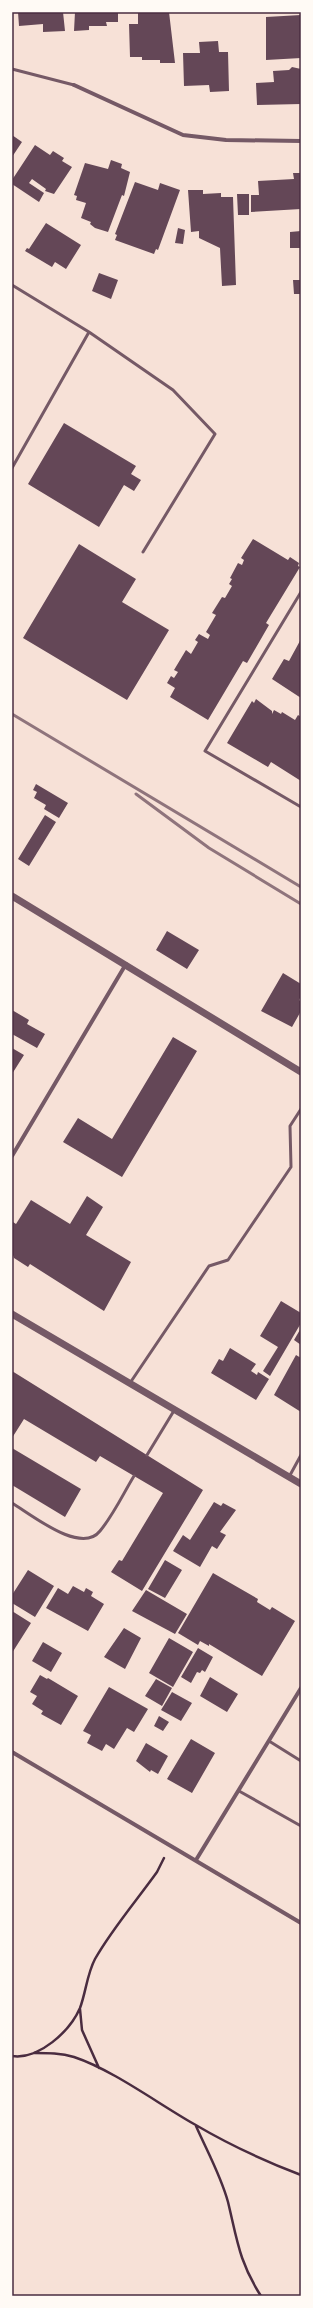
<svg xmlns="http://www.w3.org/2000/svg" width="313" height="2308" font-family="Inter,sans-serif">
<rect width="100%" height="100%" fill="#f7e1d7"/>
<path fill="#644757" d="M18 12H63L65 31 43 32V24L19 26Z
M75 12H118V22H106L107 26H89V30L74 31Z
M138 12H169L175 63H160V60H142V57H130L129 24H138Z
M301 15V58L266 60V17Z
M218 41 219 52H228L229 91 210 92 209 85 184 86 183 53H200L199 42Z
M292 67 301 69V104L257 105 256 83 274 82 273 71 289 70Z
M12 135 22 142 12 157Z
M35 145 50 155 53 151 64 158 62 161 72 167 54 194 45 191 46 189 32 179 29 183 44 193 39 202 12 184V180Z
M111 160 122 164 121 168 130 172 124 196 122 195 108 232 95 228 90 224 91 222 81 218 86 203 76 200 77 196 74 195 85 163 108 169Z
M293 173H301V209L251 212V195H259L258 181 294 179Z
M135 182 158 190 160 183 180 190 158 250 156 249 154 254 115 240 117 235 115 234Z
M188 190H203V194L221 193V197H233L236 285 222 286 220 248 199 238V231L191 232Z
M237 194H249V215H238Z
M46 223 81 245 66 269 55 262 52 267 25 251 27 248 29 249Z
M178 228 185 230 183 244 175 243Z
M301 231V248H290V232Z
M99 273 118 280 111 299 92 291Z
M293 280H301V294H294Z
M64 423 136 466 131 474 141 480 134 491 124 485 99 527 28 484Z
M253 539 288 560 290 557 299 563 298 566 300 567 266 623 269 625 247 663 243 661 208 720 170 697 175 688 167 683 171 676 174 678 178 672 174 670 186 650 191 654 198 642 195 640 199 634 208 639 210 635 206 632 216 615 212 613 222 597 225 598 232 586 229 584 232 579 230 578 238 563 242 565 244 560 241 558Z
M79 544 136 579 122 602 169 630 127 700 23 638Z
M301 639V698L272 679 284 659 289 661Z
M256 699 272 711V714L274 710 281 714 282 712 295 720 298 715 301 717V781L271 762 268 767 227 743 252 701 254 703Z
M36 784 68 803 59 818 44 809 46 805 34 798 37 792 33 790Z
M45 815 56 822 29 866 18 859Z
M167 931 199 950 187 969 156 950Z
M283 973 301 984V996L299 1000 301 1002V1011L292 1027 261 1011Z
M12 1010 29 1020 27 1024 45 1034 37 1048 12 1034Z
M173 1037 197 1051 122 1177 63 1142 78 1118 112 1139Z
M12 1048 24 1055 12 1074Z
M87 1196 103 1207 86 1235 131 1262 104 1311 30 1264 28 1267 14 1258 12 1252V1224L13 1222 16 1224 31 1200 70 1224Z
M281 1301 301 1313V1323L270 1376 263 1371 278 1347 260 1336Z
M301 1328V1345L294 1340Z
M230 1348 256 1364 251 1371 257 1375 258 1372 269 1379 256 1400 211 1373 219 1359 223 1361Z
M296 1355 301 1358V1412L274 1395Z
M12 1371 203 1490 142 1591 111 1572 119 1560 122 1561 163 1493 100 1456 96 1462 24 1419 12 1438Z
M12 1448 81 1489 65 1517 12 1485Z
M214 1502 221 1506 223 1503 236 1510 220 1532 226 1535 217 1549 212 1546 200 1567 173 1551 183 1535 190 1540Z
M165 1560 182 1570 165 1598 148 1589Z
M28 1570 54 1586 35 1617 12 1603V1595Z
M213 1573 258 1599 257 1602 270 1610 272 1607 295 1621 262 1676 209 1644V1646L200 1641 198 1645 178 1633Z
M73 1586 84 1592 86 1588 93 1592 91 1596 104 1604 88 1631 46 1608 58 1588 68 1594Z
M146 1590 187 1614 175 1634 132 1611Z
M12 1611 31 1623 12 1653Z
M124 1628 141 1638 125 1669 104 1657Z
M169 1638 193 1652 173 1687 149 1673Z
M43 1642 62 1653 51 1672 32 1661Z
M198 1648 213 1657 205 1672 202 1670 200 1673 197 1672 191 1683 181 1677Z
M40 1675 47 1679 48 1678 78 1696 61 1725 41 1714 43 1711 32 1704 37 1696 30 1692Z
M210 1677 238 1694 227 1712 200 1696Z
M156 1679 172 1688 162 1706 145 1696Z
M109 1687 148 1709 134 1732 127 1728 114 1749 106 1744 102 1751 87 1743 91 1735 83 1731Z
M172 1692 192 1703 181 1721 161 1710Z
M159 1716 169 1722 163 1731 154 1726Z
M191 1739 215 1753 192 1793 167 1779Z
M146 1743 168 1756 158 1774 151 1770 150 1772 136 1761Z"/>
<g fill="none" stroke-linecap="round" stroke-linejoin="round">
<path stroke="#4a2c40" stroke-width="2.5" d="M80 2009 82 2030 99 2068
M34 2053C48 2053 61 2053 74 2057 113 2070 157 2103 194 2124 228 2144 264 2161 301 2175
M12 2056C39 2060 70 2031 80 2008 86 1992 87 1974 95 1959 112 1929 137 1900 157 1872L164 1858
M196 2126C207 2151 221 2176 228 2202 237 2239 239 2262 261 2296"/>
<path stroke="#755966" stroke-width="3" d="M12 69 74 85
M12 285 89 332 12 468
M89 332 173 390 215 434 143 552
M301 592 205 751 301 807
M130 1383 209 1266 228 1260 291 1167 290 1126 301 1109
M147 1455 175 1409
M289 1477 301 1455
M12 1503C32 1515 81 1555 100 1531 114 1514 123 1494 134 1476
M269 1741 301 1761
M239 1791 301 1826"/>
<path stroke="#755966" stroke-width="4" d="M74 85 183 135 226 140 301 141
M12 1156 126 964
M12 1752 301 1923
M196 1860 301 1688"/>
<path stroke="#755966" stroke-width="7" d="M12 896 301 1072
M12 1314 301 1484"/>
<path stroke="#8f747c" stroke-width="3" d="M12 714 301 887
M136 794 209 848 301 904"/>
</g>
<rect width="313" height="2308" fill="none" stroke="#fffaf5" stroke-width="26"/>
<rect x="13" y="13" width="287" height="2282" fill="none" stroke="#4a2c40" stroke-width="1.5"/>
</svg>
